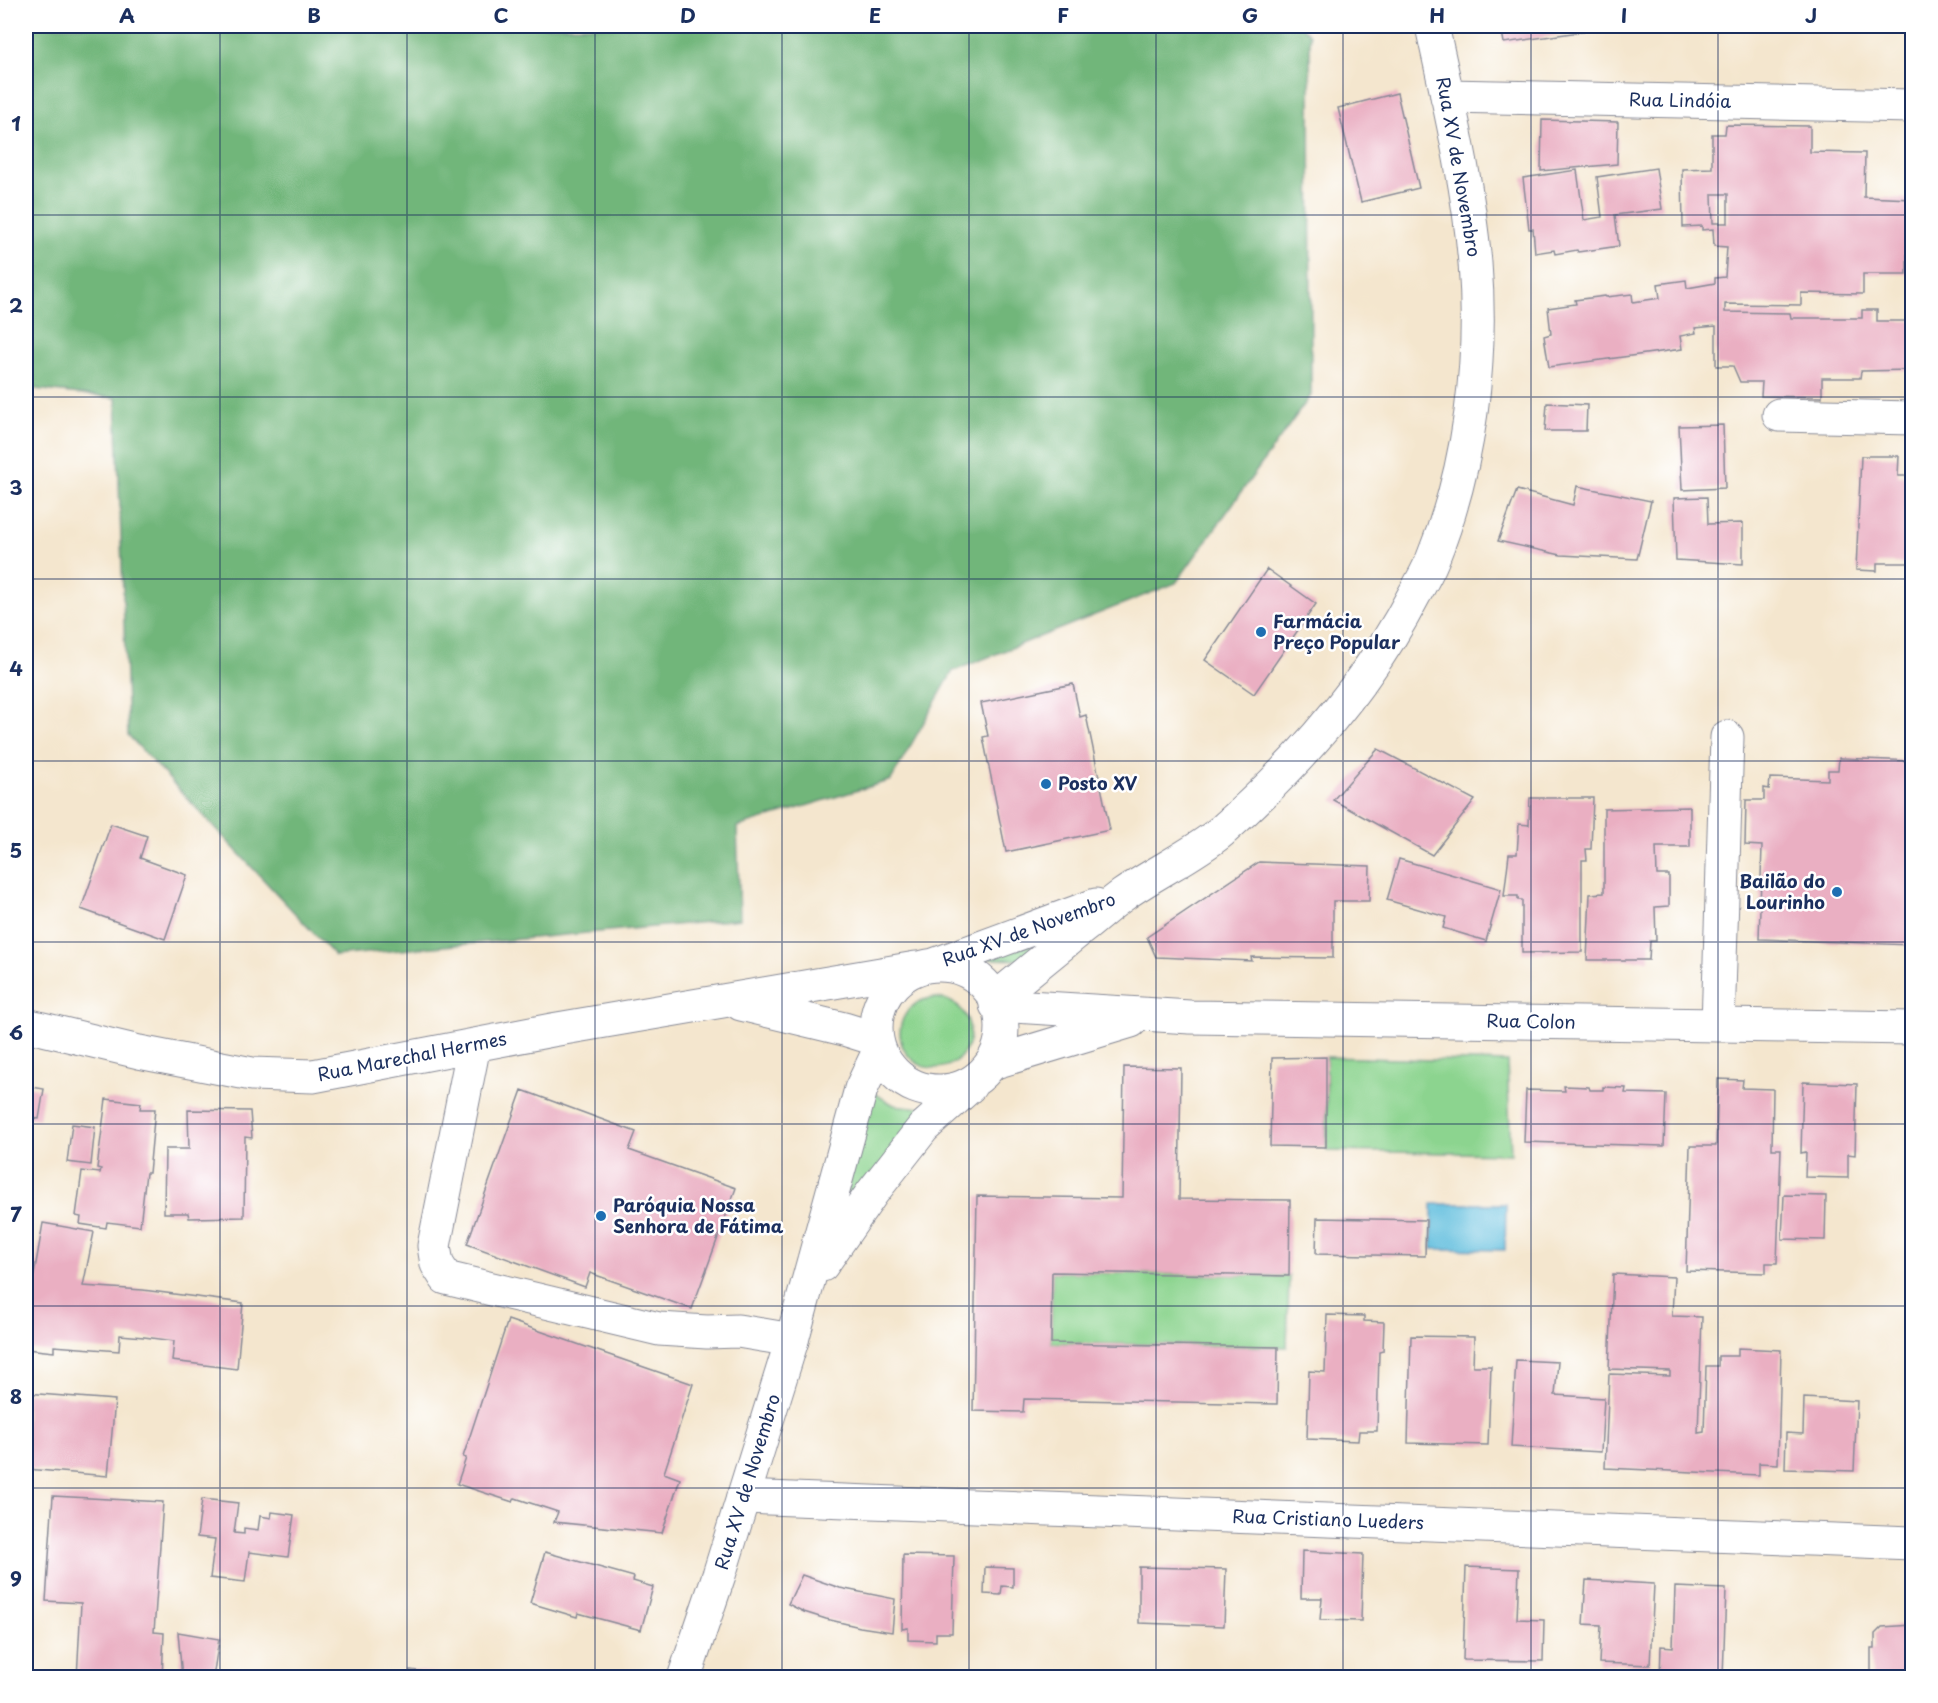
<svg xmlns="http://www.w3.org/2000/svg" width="1938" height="1703" font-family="'Playpen Sans',sans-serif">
<rect width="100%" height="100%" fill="#fff"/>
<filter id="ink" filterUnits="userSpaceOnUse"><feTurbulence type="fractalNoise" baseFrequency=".0167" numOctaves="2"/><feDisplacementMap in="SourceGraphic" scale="12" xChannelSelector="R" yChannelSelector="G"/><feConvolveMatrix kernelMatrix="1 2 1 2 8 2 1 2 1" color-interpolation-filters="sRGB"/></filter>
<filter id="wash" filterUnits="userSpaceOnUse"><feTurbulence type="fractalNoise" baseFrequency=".008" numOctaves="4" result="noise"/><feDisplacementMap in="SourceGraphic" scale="24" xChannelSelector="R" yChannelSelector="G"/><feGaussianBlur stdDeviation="1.35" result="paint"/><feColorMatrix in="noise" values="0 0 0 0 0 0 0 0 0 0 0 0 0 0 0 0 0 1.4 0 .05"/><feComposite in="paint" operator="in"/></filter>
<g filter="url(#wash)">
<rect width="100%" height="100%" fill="#f4e6ce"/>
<path fill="#8cd48f" stroke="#548276" stroke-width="1.5" d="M1048 939 1032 960 986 959Z
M900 1033a35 35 0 1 1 70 0a35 35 0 1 1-70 0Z
M1326 1057 1507 1062 1511 1154 1327 1151Z
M870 1091 894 1105 930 1109 841 1218Z
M1052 1272 1289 1276 1287 1347 1051 1343Z"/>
<path fill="#71b67a" stroke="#46726c" stroke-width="1.5" d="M26 26H1301L1310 35 1311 395 1176 583 953 671 891 780 737 827 740 919 335 956 128 735 116 398 26 388Z"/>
<path fill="#5fbddd" stroke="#3d769e" stroke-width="1.5" d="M1432 1204H1506L1505 1250 1432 1249Z"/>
<g id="blocks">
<path fill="#eaafc2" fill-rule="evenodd" d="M1501 26H1606L1607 28 1504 43Z
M1397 93 1419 188 1361 202 1338 108Z
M1542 120 1618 122 1617 164 1541 171Z
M1726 125 1810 126V152L1865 153 1864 197 1912 199V253H1907V274H1863V294L1801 293V305L1725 304V312L1790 313 1791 318H1862V310H1877V321H1912V370L1861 371 1860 378H1822V397L1761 396 1762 382H1740L1733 366H1716V326L1695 328 1696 333 1680 336 1682 349 1549 367 1544 336 1551 334 1548 308 1576 304 1575 300 1605 296 1606 297 1632 294 1633 302 1660 298 1658 284 1686 280 1687 288 1715 283V278L1725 277 1727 247 1714 246 1713 229 1702 230V226L1683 227 1682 169 1712 168V134H1725ZM1712 194H1728V223H1713Z
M1656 168 1662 209 1615 215 1619 246 1578 252 1577 250 1555 254 1554 250 1535 253 1533 229H1529L1523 178 1577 170 1584 220 1602 217 1597 177Z
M1547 403 1587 405 1586 431H1545Z
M1723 425 1725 488 1682 490 1679 426Z
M1861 456H1899L1898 476H1912V563H1877V571L1856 570Z
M1577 486 1651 501 1637 559 1561 555 1498 541 1517 490 1573 505Z
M1707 497 1708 524 1743 523V564L1676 560 1674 498Z
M1267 569 1316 604 1254 694 1205 660Z
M1073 684 1080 717 1086 715 1110 830 1006 852 983 737 988 736 981 703Z
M1378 749 1475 800 1432 855 1333 800Z
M1839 758 1912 761V945L1759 939 1762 846 1745 845 1746 800H1764V788L1769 789 1770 778 1828 780V770H1838Z
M1530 798H1593L1591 849H1586L1587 860H1582V952L1522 953V900H1518V896H1504L1509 854H1517L1519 824 1529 825Z
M1690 807V847H1656L1657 875H1669V906L1655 907 1656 941H1650L1649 960H1587L1590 894 1604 893V809Z
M111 824 147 836 140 858 187 875 165 939 81 909Z
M1399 859 1501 889 1486 941 1443 928 1446 917 1387 900Z
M1259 862 1370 866 1369 901H1333V958L1251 957 1252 961 1156 957 1147 937Z
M1326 1057V1147L1270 1146 1272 1058Z
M1124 1067 1181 1068 1179 1199 1290 1200 1289 1276 1052 1272 1051 1343 1278 1347 1277 1404 1024 1399 1023 1412 973 1411 977 1196 1122 1198Z
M1718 1079 1743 1080 1742 1088 1773 1089 1772 1149H1781L1777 1263H1766V1273L1686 1271 1690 1146H1716Z
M1803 1082 1857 1084 1855 1155 1848 1154V1178L1805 1177 1806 1152 1801 1153Z
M26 1086 44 1089 39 1119 26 1117Z
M1564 1086 1589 1087 1590 1090H1603V1087L1626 1088 1625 1093 1666 1094 1664 1146 1524 1142 1526 1090 1565 1091Z
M522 1090 636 1132 629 1150 736 1188 692 1309 590 1273 585 1287 467 1244Z
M106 1099 141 1103 140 1109H155L149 1173H146L140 1226 107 1222 106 1228 80 1224 81 1217 76 1216 82 1171 100 1173 101 1169 97 1168Z
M188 1110 250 1111 252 1138 245 1137 244 1217 189 1218 188 1213H164L165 1149H189Z
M72 1124 95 1127 91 1165 67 1162Z
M1784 1195 1826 1196 1825 1240 1782 1239Z
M1317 1218 1426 1220 1425 1256 1316 1254Z
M43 1223 94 1232 83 1286 143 1290 243 1303 237 1369 172 1361 174 1341 144 1337 120 1335 119 1351 54 1346V1352L26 1349V1273L34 1275Z
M1613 1274 1674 1277 1672 1316 1702 1317 1698 1433 1704 1432 1706 1366H1718V1356H1738V1348L1781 1350 1778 1464 1759 1463V1475L1605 1468 1609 1374 1670 1376V1371L1609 1369Z
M1327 1315 1364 1316V1321L1384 1322 1383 1351 1379 1352 1377 1431H1359L1358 1441 1307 1439 1309 1371 1325 1372Z
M508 1320 693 1384 664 1473 680 1479 662 1533 554 1522 558 1512 515 1498 513 1502 457 1484 466 1458 463 1457Z
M1411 1336 1474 1337 1473 1366H1491L1488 1445 1408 1443Z
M1516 1360 1558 1362 1555 1395 1604 1398 1601 1452 1511 1447Z
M26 1393 115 1400 108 1476 26 1469Z
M1804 1398 1857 1401 1854 1471 1785 1469 1786 1433 1803 1434Z
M53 1496 163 1502 154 1632 164 1633 162 1678H77L81 1603 46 1601Z
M202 1499 238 1503 234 1533 244 1534V1528L258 1530 260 1516 271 1518 272 1512 294 1515 288 1557 249 1552 245 1582 210 1578 215 1539 197 1537Z
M1302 1551 1363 1554 1361 1621 1320 1620 1322 1598H1301Z
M545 1552 634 1577 633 1581 653 1587 641 1630 578 1613 577 1617 530 1603Z
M903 1555 954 1556 952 1633H936V1641L908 1640V1628L902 1629Z
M985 1567 1013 1568V1587L1002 1586 1001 1595 984 1594Z
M1139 1567 1226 1569 1224 1626 1139 1623Z
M1466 1567 1519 1569 1517 1619 1544 1620 1543 1661 1463 1660Z
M802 1575 840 1588 895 1599 892 1632 860 1627 826 1619 804 1612 788 1604Z
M1586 1580 1654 1584 1650 1665 1599 1663 1601 1625 1583 1624Z
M1675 1587 1726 1589 1723 1678H1660L1661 1646 1673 1647Z
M1912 1625V1678H1871V1649H1875V1634L1882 1627Z
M178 1632 219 1639 213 1678H182Z
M410 1670 456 1676V1678H409Z
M1163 1675 1184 1676V1678H1163Z"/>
</g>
</g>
<g filter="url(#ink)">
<use href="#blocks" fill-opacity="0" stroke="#888a96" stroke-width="1.5"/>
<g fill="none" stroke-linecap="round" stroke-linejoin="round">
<defs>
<path id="minor" d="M1447 96 1912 106
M1779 415 1912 418
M741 1004 844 1029 876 1039
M996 1005 1190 1017 1912 1028
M26 1025 139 1052 252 1074 313 1076 552 1030 916 968
M1718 1025 1727 737
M474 1045 434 1246 437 1264 446 1278 659 1329 707 1332 738 1331 792 1340
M992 1063 1131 1021
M743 1497 1912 1543"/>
<path id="major" d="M876 1028a63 63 0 1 1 126 0a63 63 0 1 1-126 0Z
M934 965 1096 905
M995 999C1024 975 1053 952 1082 928 1096 917 1109 905 1123 895 1155 872 1192 856 1222 831 1299 763 1367 686 1414 595 1421 583 1428 571 1433 558 1470 467 1483 361 1475 263 1468 183 1449 104 1432 26
M822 1265 872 1193 923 1128 970 1086
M684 1678 719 1575 792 1340 861 1089 879 1051"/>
</defs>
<use href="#minor" stroke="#888a96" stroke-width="35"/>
<use href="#major" stroke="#888a96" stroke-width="35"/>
<use href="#minor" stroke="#fff" stroke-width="33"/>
<use href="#major" stroke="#fff" stroke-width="33"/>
</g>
</g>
<path fill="none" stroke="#1b2f5e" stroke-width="1.5" stroke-opacity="0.55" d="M220 26V1678M407 26V1678M595 26V1678M782 26V1678M969 26V1678M1156 26V1678M1343 26V1678M1531 26V1678M1718 26V1678M26 215H1912M26 397H1912M26 579H1912M26 761H1912M26 942H1912M26 1124H1912M26 1306H1912M26 1488H1912"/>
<g fill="#1f6fb2" stroke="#fff" stroke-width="2">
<circle cx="1261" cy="632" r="6"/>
<circle cx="1046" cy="784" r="6"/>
<circle cx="1837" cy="892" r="6"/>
<circle cx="601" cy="1216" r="6"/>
</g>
<g text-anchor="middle" stroke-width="5" stroke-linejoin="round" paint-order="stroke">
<g font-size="18" fill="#1b2f5e" stroke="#fff">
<text transform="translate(1680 101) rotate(1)" y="6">Rua Lindóia</text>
<text transform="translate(1458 167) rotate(80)" y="6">Rua XV de Novembro</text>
<text transform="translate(1029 930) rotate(-20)" y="6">Rua XV de Novembro</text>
<text transform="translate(1531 1022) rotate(1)" y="6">Rua Colon</text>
<text transform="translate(412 1057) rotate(-11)" y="6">Rua Marechal Hermes</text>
<text transform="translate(748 1482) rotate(-73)" y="6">Rua XV de Novembro</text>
<text transform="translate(1328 1520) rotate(2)" y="6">Rua Cristiano Lueders</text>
</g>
<g font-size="18" font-weight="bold" fill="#1b2f5e" stroke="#fff" text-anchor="start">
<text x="1273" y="628">Farmácia<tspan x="1273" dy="21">Preço Popular</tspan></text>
<text x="1058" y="790">Posto XV</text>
<text x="1825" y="888" text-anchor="end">Bailão do<tspan x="1825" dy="21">Lourinho</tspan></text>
<text x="613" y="1212">Paróquia Nossa<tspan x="613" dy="21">Senhora de Fátima</tspan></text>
</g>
</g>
<rect width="1938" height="1703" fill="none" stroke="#fff" stroke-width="66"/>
<rect x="33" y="33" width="1872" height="1637" fill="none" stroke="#1b2f5e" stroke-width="2"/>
<g font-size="20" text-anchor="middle" font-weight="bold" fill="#1b2f5e">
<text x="127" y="23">A</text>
<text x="314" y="23">B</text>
<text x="501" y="23">C</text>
<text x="688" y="23">D</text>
<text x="875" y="23">E</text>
<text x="1063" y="23">F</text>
<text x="1250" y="23">G</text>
<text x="1437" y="23">H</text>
<text x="1624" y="23">I</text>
<text x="1811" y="23">J</text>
<text x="16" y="131">1</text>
<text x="16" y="313">2</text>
<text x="16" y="495">3</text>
<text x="16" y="676">4</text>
<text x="16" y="858">5</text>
<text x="16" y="1040">6</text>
<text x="16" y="1222">7</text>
<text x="16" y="1404">8</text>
<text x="16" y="1586">9</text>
</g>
</svg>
